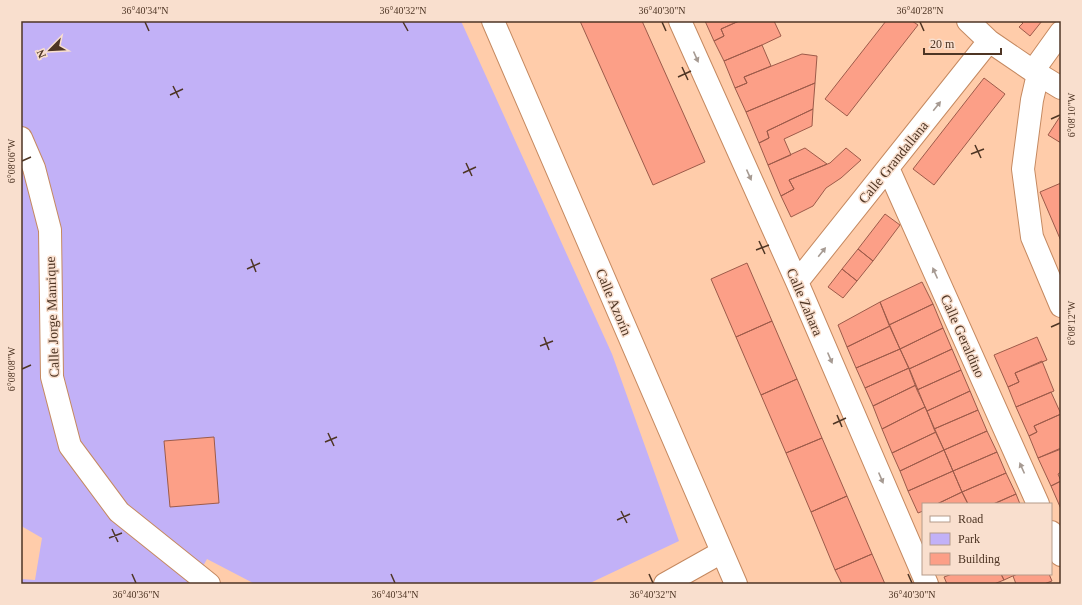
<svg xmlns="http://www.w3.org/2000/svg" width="1082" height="605" font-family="Georgia,serif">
<rect width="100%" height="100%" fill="#fca"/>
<path fill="#c2b1f7" d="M21 21H461L612 354 679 541 588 584H255L207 559 193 584H21V579L35 580 42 538 23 527 21 525Z"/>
<path fill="#fc9f87" stroke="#9d5b4a" d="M580 21H642L705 162 653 185Z
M705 21H739L721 29 724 36 714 41Z
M739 21H774L781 36 762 45 724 61 714 41 724 36 721 29Z
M886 21H912L918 25 847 116 825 99Z
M1020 21H1042L1030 36 1019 27 1023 23Z
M762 45 771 66 744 77 747 83 735 88 724 61Z
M802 54 817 56 815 83 746 112 735 88 747 83 744 77Z
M984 78 1005 94 934 185 913 169Z
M815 83 813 109 767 131 769 138 759 143 746 112Z
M813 109 812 126 784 139 791 155 768 165 759 143 769 138 767 131Z
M1061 115V143L1048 135Z
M805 148 827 164 789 180 794 189 781 196 768 165Z
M846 148 861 160 841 178 826 188 813 206 791 217 781 196 794 189 789 180 830 163Z
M1061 183V241L1040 192Z
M885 214 900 225 873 261 858 249Z
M858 249 873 261 857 281 842 269Z
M747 263 772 321 736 337 711 279Z
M842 269 857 281 843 298 828 287Z
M922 282 933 304 889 325 880 302Z
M880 302 890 326 847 347 838 325Z
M933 304 943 328 900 349 889 325Z
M772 321 797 379 761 395 736 337Z
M890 326 900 349 856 368 847 347Z
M943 328 952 349 909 369 900 349Z
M1037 337 1047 360 1015 373 1019 382 1008 387 994 355Z
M900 349 909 368 865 388 856 368Z
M952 349 961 370 917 390 909 369Z
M1042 361 1054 391 1016 407 1008 387 1019 382 1015 373Z
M909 368 916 385 873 406 865 388Z
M961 370 970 391 927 411 917 390Z
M797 379 822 438 786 453 761 395Z
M916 385 925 407 882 429 873 406Z
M970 391 978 410 934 429 927 411Z
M1051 392 1061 414 1034 426 1037 432 1029 436 1016 407Z
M925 407 936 432 892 453 882 429Z
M978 410 987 431 944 450 934 429Z
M1061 414V449L1038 458 1029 436 1037 432 1034 426Z
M987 431 997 452 953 471 944 450Z
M936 432 944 450 900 471 892 453Z
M214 437 219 503 170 507 164 441Z
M822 438 847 496 811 512 786 453Z
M1061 448V472L1058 474 1061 481 1051 486 1038 458Z
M944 450 953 471 908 491 900 471Z
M997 452 1006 473 962 492 953 471Z
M953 471 962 492 937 504H923V511L918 513 908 491Z
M1006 473 1016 494 993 504H968L962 492Z
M1061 481V509L1051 486Z
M962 492 968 504H937Z
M1016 494 1020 504H994Z
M847 496 872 554 835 570 811 512Z
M872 554 885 584H842L835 570Z
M952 574H1001L1004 580 994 584H947L944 577Z
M1001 574H1017L1004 580Z
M1017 574H1049L1052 581 1044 584H1016L1013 576Z"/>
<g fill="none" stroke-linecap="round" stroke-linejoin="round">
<defs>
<path id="minor" d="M493 21 736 584
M680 21 797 282 927 584
M968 21 989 41 1033 71 1061 88
M1033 71 1061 32
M1038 74 1032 100 1023 169 1032 237 1061 306
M21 138 34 168 50 230 52 377 70 446 119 512 209 584
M888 168 1038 504
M797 282 989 41
M1051 532 1061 555
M665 584 722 552"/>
</defs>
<use href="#minor" stroke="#c58960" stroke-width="24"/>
<use href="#minor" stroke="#fff" stroke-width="22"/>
</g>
<defs><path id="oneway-solid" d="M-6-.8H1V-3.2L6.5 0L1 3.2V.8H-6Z"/></defs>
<g fill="#a69a92">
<use href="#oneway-solid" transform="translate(696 57) rotate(66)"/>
<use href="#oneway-solid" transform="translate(937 106) rotate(-51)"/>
<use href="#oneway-solid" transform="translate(749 175) rotate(66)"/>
<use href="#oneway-solid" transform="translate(822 252) rotate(-51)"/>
<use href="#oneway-solid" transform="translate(935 273) rotate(-114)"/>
<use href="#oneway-solid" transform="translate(830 358) rotate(67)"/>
<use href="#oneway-solid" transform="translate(1022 468) rotate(-114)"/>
<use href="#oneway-solid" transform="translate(881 478) rotate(67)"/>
</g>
<path fill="none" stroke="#4e3524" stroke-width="1.5" d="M145 22 149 31M403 22 408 31M662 22 666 31M920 22 924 31M682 67 688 80M678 77 691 71M173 86 179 98M170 95 183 89M1051 119 1060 115M975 145 981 158M971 154 984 149M22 161 31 157M466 163 472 176M463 173 476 167M759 241 765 254M756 250 769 245M251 259 256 272M247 269 260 263M1051 327 1060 323M544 337 549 350M540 346 553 341M22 369 31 365M837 415 842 427M833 424 846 418M328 433 334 446M325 442 337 437M621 511 627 523M617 520 630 514M112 529 118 542M109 538 122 533M132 574 136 583M391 574 395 583M649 574 653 583M908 574 912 583"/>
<g text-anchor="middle" stroke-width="3" stroke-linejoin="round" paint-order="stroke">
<g font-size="14" fill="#4e3524" stroke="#f9dfce">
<text transform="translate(893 162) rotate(-51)" y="5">Calle Grandallana</text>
<text transform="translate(614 302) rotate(67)" y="5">Calle Azorín</text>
<text transform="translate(805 302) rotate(67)" y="5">Calle Zahara</text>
<text transform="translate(52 317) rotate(-92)" y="5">Calle Jorge Manrique</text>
<text transform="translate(963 336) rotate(66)" y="5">Calle Geraldino</text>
</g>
</g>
<rect width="1082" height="605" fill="none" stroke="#f9dfce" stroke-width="44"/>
<rect x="922" y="503" width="130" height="72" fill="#f9dfce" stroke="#b59b8a"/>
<rect x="930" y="516" width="20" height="6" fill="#ffffff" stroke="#b59b8a"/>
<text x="958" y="523" font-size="12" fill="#4e3524">Road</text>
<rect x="930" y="533" width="20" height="12" fill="#c2b1f7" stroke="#b59b8a"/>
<text x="958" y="543" font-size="12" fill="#4e3524">Park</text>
<rect x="930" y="553" width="20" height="12" fill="#fc9f87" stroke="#b59b8a"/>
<text x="958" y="563" font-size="12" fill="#4e3524">Building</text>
<g transform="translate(50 50) rotate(246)" stroke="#f9dfce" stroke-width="3" paint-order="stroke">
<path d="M0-3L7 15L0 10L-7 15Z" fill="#4e3524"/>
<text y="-6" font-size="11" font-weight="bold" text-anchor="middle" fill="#4e3524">N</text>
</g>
<path d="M924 48v6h77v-6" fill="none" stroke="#4e3524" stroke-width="2"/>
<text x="930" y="48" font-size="12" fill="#4e3524" stroke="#f9dfce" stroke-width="3" paint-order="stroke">20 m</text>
<rect x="22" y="22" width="1038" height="561" fill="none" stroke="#4e3524" stroke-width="1.5"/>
<g font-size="10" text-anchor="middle" fill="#4e3524">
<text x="145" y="14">36°40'34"N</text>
<text x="403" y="14">36°40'32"N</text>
<text x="662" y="14">36°40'30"N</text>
<text x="920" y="14">36°40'28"N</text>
<text transform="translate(1071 115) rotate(-90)" y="4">6°08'10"W</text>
<text transform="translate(11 161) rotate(-90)" y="4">6°08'06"W</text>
<text transform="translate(1071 323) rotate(-90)" y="4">6°08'12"W</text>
<text transform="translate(11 369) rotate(-90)" y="4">6°08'08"W</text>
<text x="136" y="598">36°40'36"N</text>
<text x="395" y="598">36°40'34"N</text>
<text x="653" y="598">36°40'32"N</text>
<text x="912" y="598">36°40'30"N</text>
</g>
</svg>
